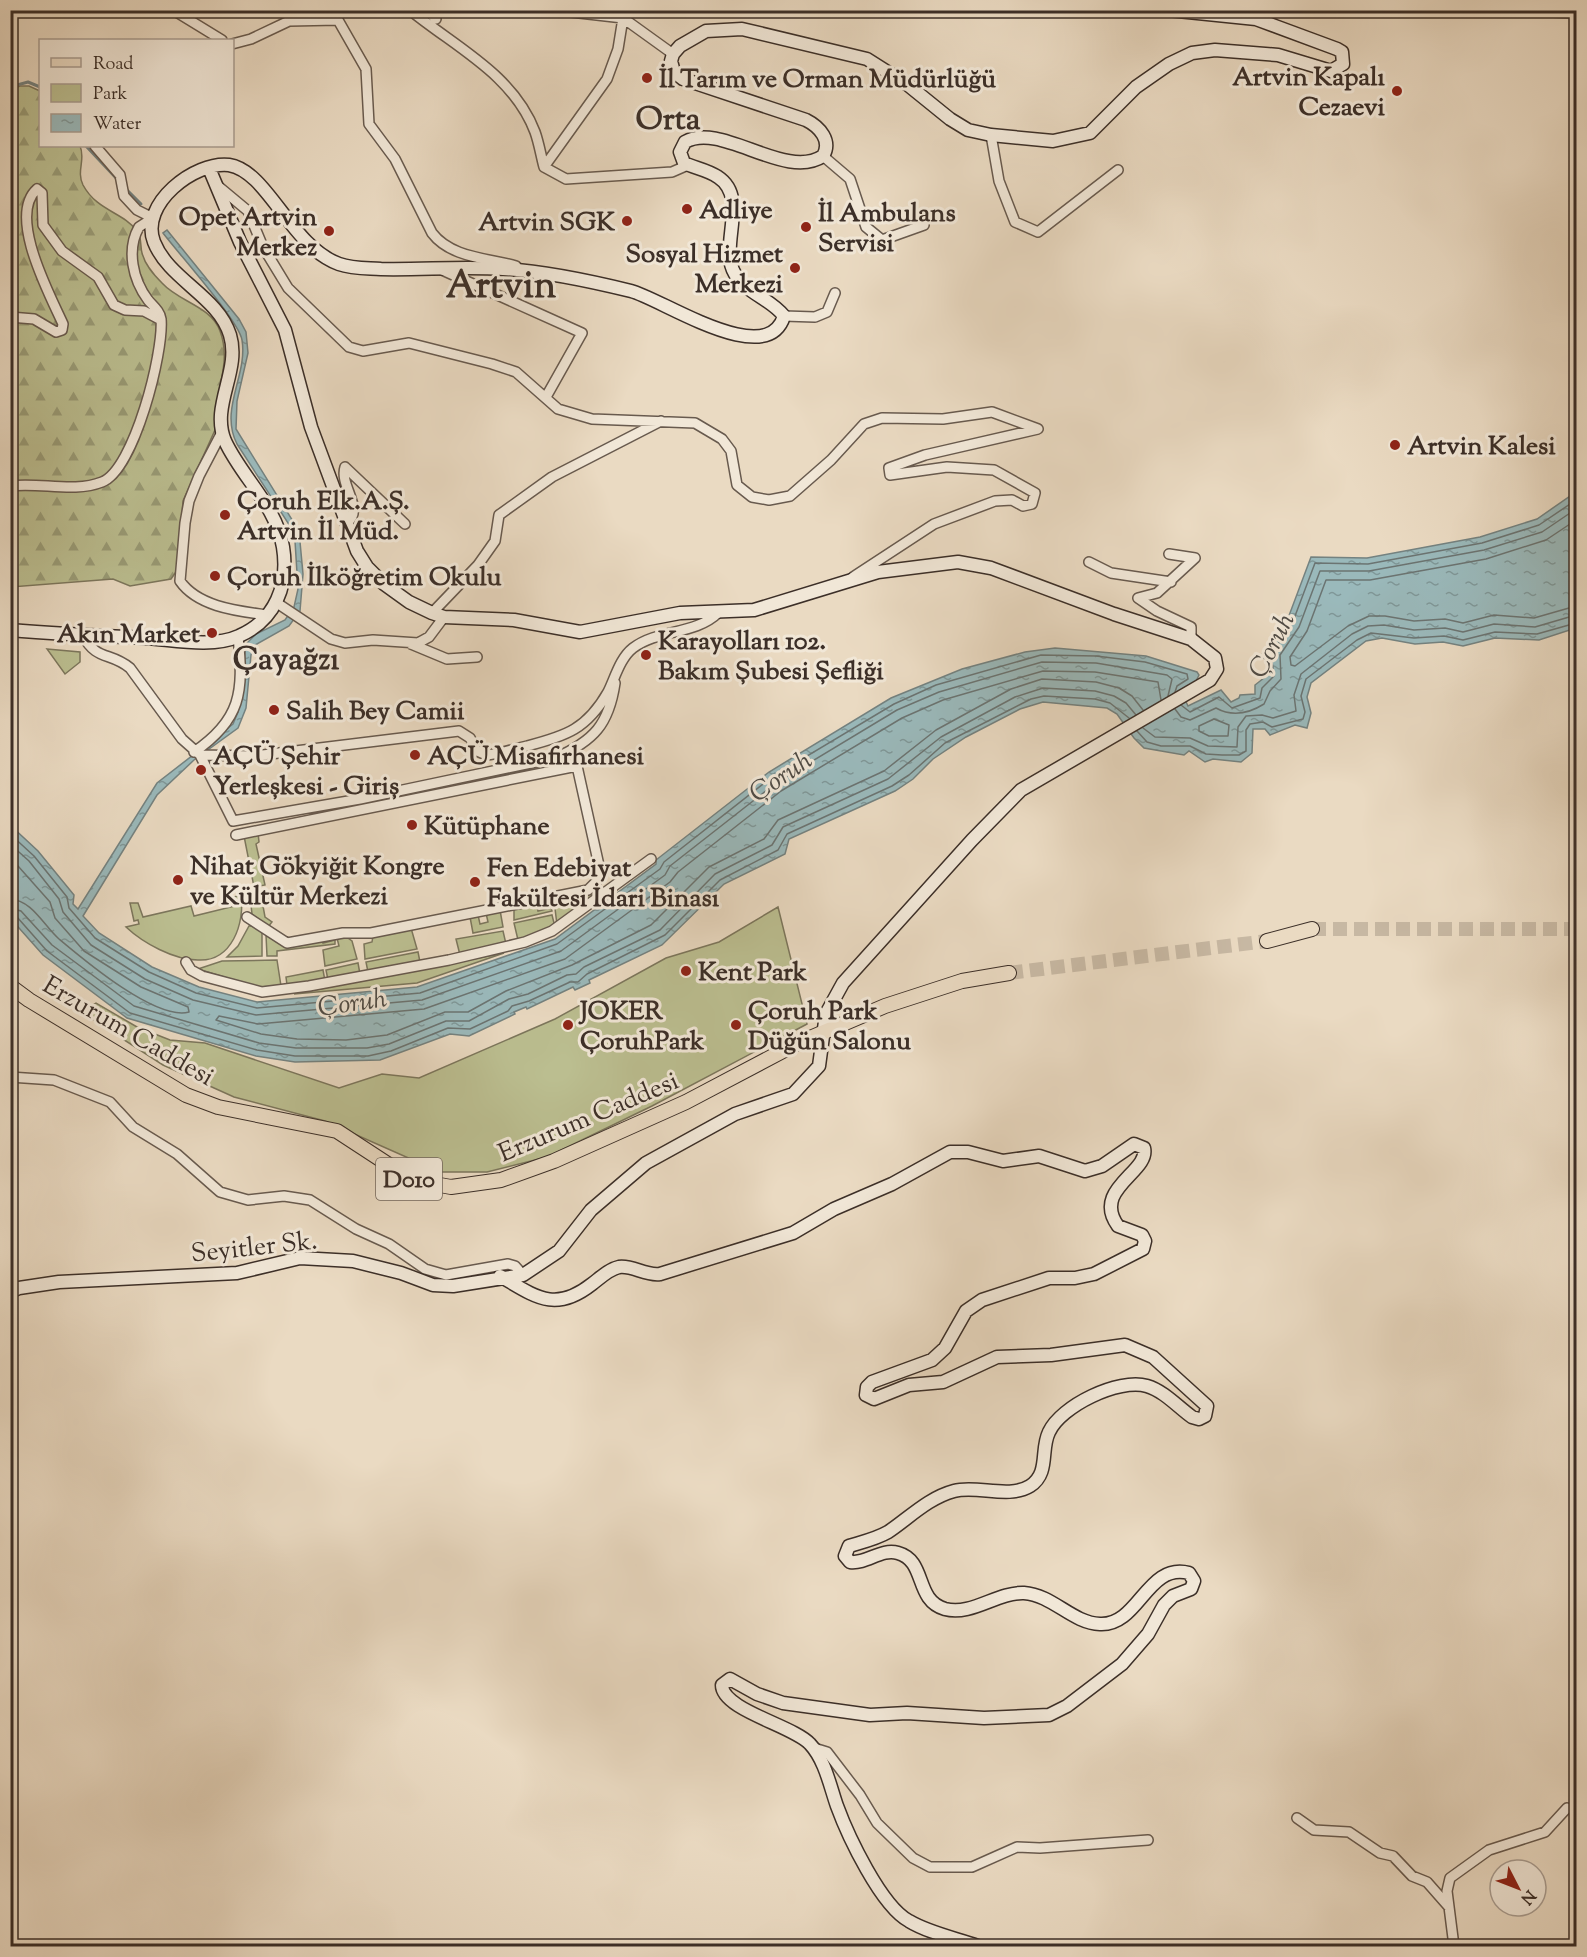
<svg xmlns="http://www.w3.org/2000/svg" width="1587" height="1957" font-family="'Sorts Mill Goudy',serif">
<defs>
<pattern id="forest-firs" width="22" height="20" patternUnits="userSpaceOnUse" patternTransform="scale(1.5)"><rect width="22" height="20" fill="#bbbe90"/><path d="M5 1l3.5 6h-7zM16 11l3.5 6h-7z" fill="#999b76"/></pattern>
<pattern id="water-ripples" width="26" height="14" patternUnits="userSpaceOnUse" patternTransform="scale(1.5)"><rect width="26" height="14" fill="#9ab9bb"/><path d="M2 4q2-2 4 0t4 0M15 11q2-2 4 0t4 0" fill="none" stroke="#7f9798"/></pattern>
</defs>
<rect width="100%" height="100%" fill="#eadac2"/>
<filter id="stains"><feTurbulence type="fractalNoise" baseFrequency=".00333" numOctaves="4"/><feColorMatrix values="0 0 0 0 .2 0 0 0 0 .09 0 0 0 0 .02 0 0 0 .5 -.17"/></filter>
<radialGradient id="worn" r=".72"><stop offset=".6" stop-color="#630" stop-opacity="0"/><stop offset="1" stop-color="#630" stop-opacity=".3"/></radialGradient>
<path fill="#bbbe90" stroke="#7c765c" stroke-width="1.5" d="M47 649 80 652V662L65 674Z
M258 833 259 842 256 844 265 885 254 887 244 836Z
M266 889 269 900 263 906 265 917 272 922 268 927 252 914 251 905 257 903 255 892Z
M591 892 596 897 557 925 554 900Z
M241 895C245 923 232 962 198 960 174 960 143 943 126 927L139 924 138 920 134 921 130 903H138L143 917 191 906 194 916 235 906 234 897Z
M536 903 538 911 551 908 552 911 514 920V908Z
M778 907 807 1024 652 1106 547 1157 487 1172H440L325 1121 234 1097 163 1065 81 1012 96 1003 137 1027 170 1040 205 1043 339 1088 382 1074 419 1078 555 1019 666 958 719 942Z
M500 910 503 927 473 933 470 917 478 915 480 924 488 922 486 913Z
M552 915 555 927 518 940 514 923Z
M249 926H254L262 932V956L227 957 238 946Z
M411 928 417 949 365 959 364 944 372 942 373 936Z
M503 931 506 944 460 955 456 939Z
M266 935 283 946 322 940 323 943 335 940V944L277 951V956H267Z
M345 936 352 941 357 959 325 966 323 950 339 946 337 938Z
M418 952 420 962 368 972 366 962Z
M504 953 417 983 294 994Z
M277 960 281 986 257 987 198 969 222 961Z
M358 963 360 974 328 980 326 970Z
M323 970 325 981 287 985 286 977Z"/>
<path fill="url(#forest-firs)" stroke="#7c765c" stroke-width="1.5" d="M20 86H29L40 91V146H80C86 159 76 171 83 185 97 211 123 212 137 231 142 237 140 246 142 253 145 265 153 274 162 283 179 302 211 306 220 331 233 365 212 396 215 430L183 501 178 569 171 579 130 586 113 579 11 587 10 90Z"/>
<path fill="url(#water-ripples)" stroke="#748280" stroke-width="1.5" d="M167 230 239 319 246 332 248 353 237 401 236 429 299 531 303 574 300 611 289 626 255 645 251 655 246 708 238 728 194 760 157 795 83 916 99 933 152 967 199 987 257 1002 417 987 555 939 656 864V860L769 772 891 698 962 669 1025 652 1055 648 1146 656 1197 672 1199 675 1196 681 1181 691 1188 706 1221 690 1231 702 1239 698 1240 695 1255 694V685L1269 674 1267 661 1261 656 1287 621 1311 557 1367 558 1480 537 1537 519 1576 492V628L1539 640 1495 638 1463 646 1443 642 1415 644 1382 638 1366 641 1311 683 1307 697 1311 713 1307 728 1295 725 1270 735 1265 729H1253L1252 753 1241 762 1213 759 1205 762 1189 751 1184 755 1144 748 1134 738 1117 714 1107 708 1043 702 1020 709 966 737 933 759 913 779 895 791 789 839 785 854 724 884 662 945 589 980 590 983 575 990 573 987 527 1009 526 1007 514 1012 515 1014 469 1036 450 1034 380 1060 295 1062 256 1056 127 1018 43 955 11 919 10 825 38 851 74 895 73 904 78 909 157 783 233 724 238 712 246 644 256 634 285 620 294 607 298 589 295 541 290 526 237 444C219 409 248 375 242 340 239 321 178 253 163 233Z"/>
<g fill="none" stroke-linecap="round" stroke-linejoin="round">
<path stroke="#6b7472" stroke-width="1.5" d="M1576 520 1546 540 1486 559 1370 580H1326L1307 631 1290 657 1291 665 1295 666 1348 626 1369 616H1385L1414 621 1445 619 1463 623 1494 615 1534 618 1576 606
M1181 705 1190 712 1219 697 1232 708 1260 698 1262 688 1274 676 1271 654 1292 624 1315 563 1368 564 1482 543 1539 525 1576 500
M1175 709 1181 717 1190 720 1216 708C1232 717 1248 714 1264 704L1270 691 1281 679 1280 655 1299 627 1320 571H1369L1484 550 1542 532 1576 509
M1143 710 1132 696 1119 688 1096 682 1042 679 1011 689 936 730 884 771 778 820 764 839 709 867 651 925 572 965 506 991 468 1012H445L387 1035 346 1040 297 1039 261 1034 216 1020 219 1016 258 1024 424 1009 565 959 670 882 678 872 781 791 902 718 943 700 1043 671 1095 672 1158 682 1161 700
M1214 719 1229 725 1228 736H1209L1199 731V726Z
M1143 728 1155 737 1190 738 1208 746 1237 747 1238 727 1246 716 1262 715 1273 718 1296 711 1294 695 1301 674 1352 634 1368 626 1384 625 1414 630 1445 628 1463 632 1494 624 1535 627 1576 615
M1137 731 1147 742 1161 746H1190L1206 754 1222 755H1239L1246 751V730L1250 724 1263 722 1272 727 1303 719 1305 712 1301 696 1306 679 1357 640 1371 633 1414 638 1444 636 1463 640 1495 632 1537 634 1576 623
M10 834 34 856 67 897 69 908 95 938 149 972 196 993 257 1008 420 993 557 944 660 869 664 862 772 777 894 704 936 685 1041 655 1096 656 1145 662 1187 674 1188 679 1177 686 1175 692
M10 844 29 861 59 899 63 912 91 945 145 979 193 1000 256 1015 422 1000 561 951 665 875 670 866 776 783 897 710 939 692 1042 662 1096 663 1167 675 1172 679 1168 696
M10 857 50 902 55 918 84 951 141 987 188 1007 189 1012C156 1021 84 960 59 939 44 926 32 900 10 899
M10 908 21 911 52 945 134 1006 259 1043 296 1048H367L389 1044 446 1021H469L509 999 528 994 567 975 576 974 584 967 660 930 715 874 772 845 783 827 888 779 941 737 1015 697 1043 688 1095 691 1114 696 1126 703 1136 715
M10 916 17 917 47 951 130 1013 257 1050 295 1056H368L391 1051 448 1028 470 1029 508 1011 512 1006 529 1001 570 982H578L587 974 665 935 720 880 778 850 787 834 892 786 909 775 945 743 1031 699 1044 696 1095 699 1110 703 1129 718"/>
<path stroke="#748280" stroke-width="3" d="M10 87 28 82 40 87
M86 146 117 179
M126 189 141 204"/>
<path stroke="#c7b8a3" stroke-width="14" stroke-dasharray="14 7" stroke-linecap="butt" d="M1312 929H1576
M1009 973 1267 941"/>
<defs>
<path id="street" d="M173 10 222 40
M410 10C455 47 513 74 535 132 539 143 541 156 544 167L566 179 672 172 688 165
M427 10 436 19
M620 10 623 18 673 54
M1509 10 1576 13
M1256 19 1283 10
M232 44 251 39 289 21 338 20 366 69 369 124 395 159 432 233C451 258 488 258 516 266
M991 135 999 181 1015 222 1038 232 1118 170
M95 146 120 175 124 196 137 210 153 218
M823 156 850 179 866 227 882 240 924 225
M544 167 607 79 618 49 623 18 553 10
M218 186 248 211 263 247 288 288 349 347 363 351 409 343 492 364 516 372 558 409 592 419 695 423 722 439 731 451 737 485 752 497 769 500 790 496 831 460 864 424 882 418 943 419 992 412 1038 429 925 455 889 468 890 475 947 467 994 470 1035 493 1032 504 1023 506 1012 500 995 501 934 524 853 577
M442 270 582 333 546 397
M784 316 815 317 827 312 835 293
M10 317 34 319 56 332 62 330 63 324C50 295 7 216 37 189L42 193 43 225 62 251 98 277 114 305 125 310 144 311 161 320
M222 432 199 476 189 501 185 523 180 581C198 607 238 611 267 615
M10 486C40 482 74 493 102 482 134 470 164 352 161 319 160 311 153 306 148 300 133 280 126 250 139 227L153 218
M347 523C365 508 339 486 345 467L405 524
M1169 554 1195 558 1157 593 1138 598 1157 611 1191 627V639
M1089 562 1111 573 1171 582
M277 603 331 639 345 643 373 640 418 643 429 637 444 617
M432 613 478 565 495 541 499 515 552 477 661 421
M82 634C97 662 109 651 130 668L182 739 200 755 254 756 459 731 470 738 477 751 486 755C500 754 513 749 527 746 566 736 587 729 608 692 615 678 620 658 633 648 658 629 695 635 718 613
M411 644 447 659 477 657
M194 752C241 720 244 692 238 637
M200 755 233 821 360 799 555 758C594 741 609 724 615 683
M236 835 577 766 600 870 597 881 588 890 371 933H343L287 943 247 917
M186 962 191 970 202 976 262 992 309 986 449 960 525 942 552 931 651 859
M10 1077 54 1080 110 1102 133 1127 177 1154 220 1192 248 1200 284 1196 310 1200 356 1229 389 1244 425 1269 446 1275 508 1264 515 1266 523 1275
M814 1748 827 1752 860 1795 877 1823 913 1858 930 1867H972L1017 1847 1040 1848 1148 1840
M1297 1818 1314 1830 1349 1832 1380 1853 1393 1856 1412 1876 1427 1882 1449 1907
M1454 1946 1447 1891 1450 1878 1489 1850 1545 1832 1567 1808"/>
<path id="secondary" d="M10 630C56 634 101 636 147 638 175 640 213 648 239 636 276 620 289 584 283 547 276 505 242 478 225 441 210 406 241 371 230 335 218 296 169 280 154 242 139 204 195 161 229 165 268 171 291 247 339 264 353 269 367 268 381 269 422 270 463 266 503 269 545 271 590 281 631 291 662 299 767 371 784 316 771 299 746 293 735 274 718 247 750 198 718 177 708 170 695 168 684 163L680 152 685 142C721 121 785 181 823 156 832 141 820 127 806 120L683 79 674 72 671 61 673 54 680 46 706 31 742 29 867 59 908 85 950 119 968 130 991 135 1053 141 1090 133 1136 87 1169 64 1192 53 1215 50 1278 55 1331 71 1343 64 1342 52 1337 49 1256 19 1168 10
M500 1276C536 1297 555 1313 592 1284 600 1278 609 1269 619 1267 633 1265 645 1276 660 1274L793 1233 834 1209 892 1184 950 1152H968L1003 1161 1039 1156 1085 1171 1102 1166 1134 1144 1144 1148C1150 1172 1091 1189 1118 1226L1142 1235 1145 1241 1143 1249 1094 1274 1075 1278H1049L982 1300 966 1311 945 1348 932 1360 872 1382 867 1387 866 1395 874 1399 909 1385 943 1382 997 1357 1051 1355 1125 1345 1153 1357 1207 1406 1205 1416 1199 1419 1192 1417C1178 1407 1164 1391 1147 1386 1118 1378 1061 1406 1049 1432 1040 1450 1050 1473 1030 1486 1009 1499 977 1485 954 1491 928 1498 909 1518 888 1532 876 1539 862 1542 849 1546L845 1556 850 1562C867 1564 881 1548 898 1553 927 1561 914 1600 945 1609 972 1616 997 1592 1024 1593 1053 1595 1072 1623 1100 1624 1139 1626 1147 1562 1189 1573L1194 1581 1191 1589 1173 1596 1164 1605 1148 1634 1122 1664 1067 1706 1049 1715 984 1718 907 1713 870 1715 783 1703 757 1694 730 1679 722 1685C722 1710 794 1726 810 1744 825 1760 830 1786 837 1806 848 1836 881 1906 909 1921 929 1933 955 1938 978 1946
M10 1292 19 1288 59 1282 237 1273 300 1258 353 1261 401 1273 433 1285 453 1286 523 1275 559 1251 591 1210 646 1163 735 1114 793 1094 819 1066 826 1014 843 983 972 840 1021 790 1210 680 1217 669 1215 658 1191 639 1114 614 991 568 958 562 878 572 754 610 680 613 580 632 514 620 444 617 432 613 409 602 384 584 367 567 357 551 311 427 285 330 240 242 209 168"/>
<path id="primary" d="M1267 941 1312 929
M10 986 29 1000 186 1095 218 1107 337 1131 412 1180 451 1187 501 1180 554 1161 686 1102 796 1044 885 1006 962 981 1009 973"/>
</defs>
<use href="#street" stroke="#685a4e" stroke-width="12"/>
<use href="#secondary" stroke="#3c2f28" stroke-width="15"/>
<use href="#primary" stroke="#3c2f28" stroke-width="16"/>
<use href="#street" stroke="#f1e7d7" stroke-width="9"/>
<use href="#secondary" stroke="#f1e7d7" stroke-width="12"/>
<use href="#primary" stroke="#eadac2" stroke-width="14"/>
</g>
<g fill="#8f2418" stroke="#f1e7d7" stroke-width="2">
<circle cx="647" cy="78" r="6"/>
<circle cx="1397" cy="91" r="6"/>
<circle cx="687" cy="209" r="6"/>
<circle cx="627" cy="221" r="6"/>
<circle cx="806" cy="227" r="6"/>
<circle cx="329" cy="231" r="6"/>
<circle cx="795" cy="268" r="6"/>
<circle cx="1395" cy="445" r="6"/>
<circle cx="225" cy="515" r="6"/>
<circle cx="215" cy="576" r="6"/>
<circle cx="212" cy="633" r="6"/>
<circle cx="646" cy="655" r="6"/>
<circle cx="274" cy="710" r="6"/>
<circle cx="415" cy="755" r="6"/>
<circle cx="201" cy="770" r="6"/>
<circle cx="412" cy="825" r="6"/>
<circle cx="178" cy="880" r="6"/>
<circle cx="475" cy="882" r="6"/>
<circle cx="686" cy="971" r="6"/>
<circle cx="568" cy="1025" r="6"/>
<circle cx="736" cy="1025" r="6"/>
</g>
<g text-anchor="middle" stroke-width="6" stroke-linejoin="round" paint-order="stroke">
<rect fill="#f1e7d7" stroke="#72665c" stroke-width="1.5" x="376" y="1158" width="66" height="42" rx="4.5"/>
<g font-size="24" font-weight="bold" fill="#3c2f28">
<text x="409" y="1187">D010</text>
</g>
<g font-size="26" font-weight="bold" fill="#3c2f28" stroke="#f1e7d7" text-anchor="start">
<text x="1385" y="85" text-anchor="end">Artvin Kapalı<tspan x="1385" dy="30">Cezaevi</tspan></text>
<text x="659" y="87">İl Tarım ve Orman Müdürlüğü</text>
<text x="699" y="218">Adliye</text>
<text x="818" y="221">İl Ambulans<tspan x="818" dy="30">Servisi</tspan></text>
<text x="317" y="225" text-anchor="end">Opet Artvin<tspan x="317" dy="30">Merkez</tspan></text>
<text x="615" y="230" text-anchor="end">Artvin SGK</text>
<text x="783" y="262" text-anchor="end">Sosyal Hizmet<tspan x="783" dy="30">Merkezi</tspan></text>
<text x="1407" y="454">Artvin Kalesi</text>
<text x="237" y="509">Çoruh Elk.A.Ş.<tspan x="237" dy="30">Artvin İl Müd.</tspan></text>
<text x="227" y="585">Çoruh İlköğretim Okulu</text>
<text x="200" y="642" text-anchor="end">Akın Market</text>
<text x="658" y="649">Karayolları 102.<tspan x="658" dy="30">Bakım Şubesi Şefliği</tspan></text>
<text x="286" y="719">Salih Bey Camii</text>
<text x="213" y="764">AÇÜ Şehir<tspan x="213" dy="30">Yerleşkesi - Giriş</tspan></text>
<text x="427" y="764">AÇÜ Misafirhanesi</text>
<text x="424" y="834">Kütüphane</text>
<text x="190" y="874">Nihat Gökyiğit Kongre<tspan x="190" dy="30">ve Kültür Merkezi</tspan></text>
<text x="487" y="876">Fen Edebiyat<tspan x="487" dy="30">Fakültesi İdari Binası</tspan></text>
<text x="698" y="980">Kent Park</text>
<text x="580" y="1019">JOKER<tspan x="580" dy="30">ÇoruhPark</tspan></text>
<text x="748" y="1019">Çoruh Park<tspan x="748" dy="30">Düğün Salonu</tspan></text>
</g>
<g font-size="26" fill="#3c2f28" stroke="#f1e7d7">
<text transform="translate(129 1030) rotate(30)" y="9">Erzurum Caddesi</text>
<text transform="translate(588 1116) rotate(-23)" y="9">Erzurum Caddesi</text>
<text transform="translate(254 1246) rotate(-6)" y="9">Seyitler Sk.</text>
</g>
<g font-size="27" font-style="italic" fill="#4f4b45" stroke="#f1e7d7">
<text transform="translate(1271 645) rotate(-63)" y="9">Çoruh</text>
<text transform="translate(780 776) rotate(-34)" y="9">Çoruh</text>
<text transform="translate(352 1002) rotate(-8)" y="9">Çoruh</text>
</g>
<g font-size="32" font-weight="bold" fill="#3c2f28" stroke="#f1e7d7">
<text x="668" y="129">Orta</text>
<text x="286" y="669">Çayağzı</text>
</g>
<g font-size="38" font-weight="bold" fill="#3c2f28" stroke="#f1e7d7">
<text x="501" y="297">Artvin</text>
</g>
</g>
<rect width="1587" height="1957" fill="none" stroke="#eadac2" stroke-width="36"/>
<rect x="12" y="12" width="1563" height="1933" fill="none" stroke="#3c2f28" stroke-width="3"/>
<rect x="18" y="18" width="1551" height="1921" fill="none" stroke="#3c2f28" stroke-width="1.5"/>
<rect x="39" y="39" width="195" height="108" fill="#f1e7d7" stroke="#a99d91" stroke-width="1.5"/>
<rect x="51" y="58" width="30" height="9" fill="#eadac2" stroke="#a99d91" stroke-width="1.5"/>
<text x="93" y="69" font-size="18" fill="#3c2f28">Road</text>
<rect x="51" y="84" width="30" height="18" fill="#bbbe90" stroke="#a99d91" stroke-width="1.5"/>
<text x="93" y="99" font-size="18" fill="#3c2f28">Park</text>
<rect x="51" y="114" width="30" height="18" fill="url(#water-ripples)" stroke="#a99d91" stroke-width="1.5"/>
<text x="93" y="129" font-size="18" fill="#3c2f28">Water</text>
<g transform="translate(1518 1888) rotate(132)"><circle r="28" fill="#f1e7d7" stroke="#a99d91" stroke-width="1.5"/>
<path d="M0-4.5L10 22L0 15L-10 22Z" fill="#8f2418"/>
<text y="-9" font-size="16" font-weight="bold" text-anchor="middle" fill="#3c2f28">N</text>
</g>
<rect width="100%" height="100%" filter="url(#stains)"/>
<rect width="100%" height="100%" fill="url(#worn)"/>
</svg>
